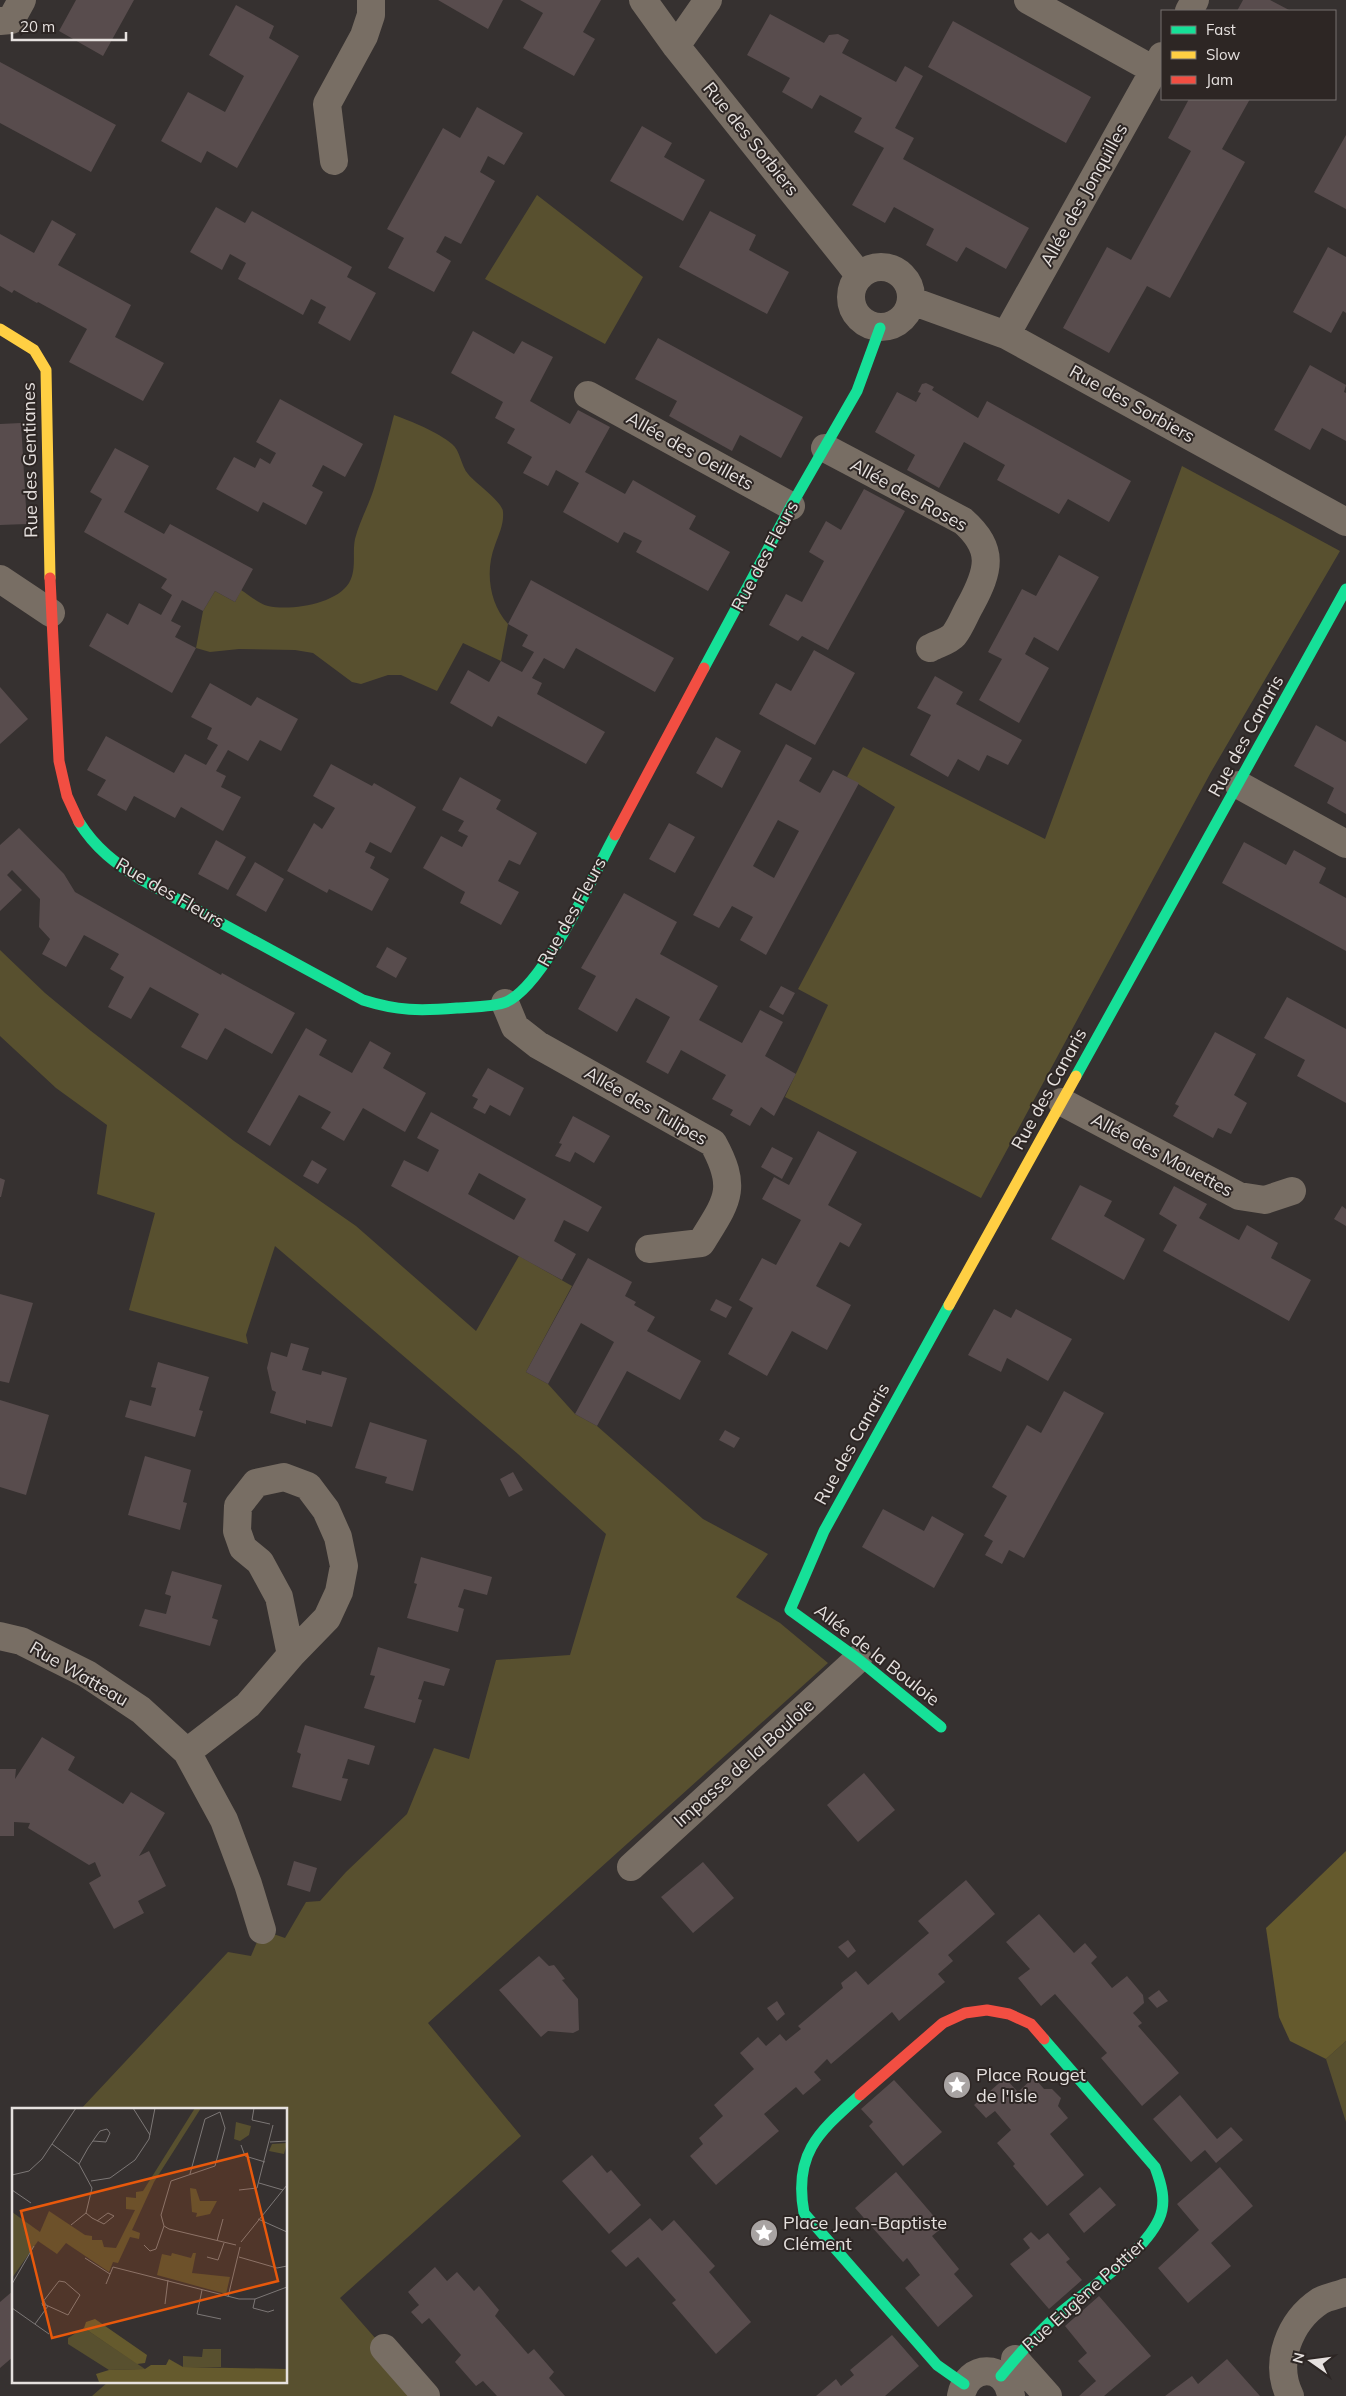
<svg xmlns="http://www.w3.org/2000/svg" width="1346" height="2396" font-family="Mulish,sans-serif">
<rect width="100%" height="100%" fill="#363130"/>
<path fill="#58502f" d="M537 195 643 277 605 344 485 279Z
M394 415C411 421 438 432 452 444 460 450 461 466 468 474 475 483 503 502 503 512 504 524 499 534 495 545 485 571 489 603 508 624L501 661 463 643 437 691 401 675H388L361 684 352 682 313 653 295 650 239 649 210 652 196 648 203 611 215 591 235 602 241 590C249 595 259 604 268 606 291 611 336 604 349 583 357 569 352 554 355 539 360 520 370 503 375 485 382 462 388 438 394 415Z
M1182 466 1340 551 1211 772 981 1198 785 1097 828 1005 798 989 895 807 847 777 863 747 1045 839Z
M0 950 45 993 91 1031 234 1141 356 1226 476 1331 519 1256 572 1286 526 1372 548 1384 575 1414 597 1426 703 1519 768 1554 736 1597 780 1623 828 1663 428 2023 521 2136 340 2298 426 2396H92L108 2382H286V2110H80L228 1952 251 1956 262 1930 285 1938 306 1902 320 1901 346 1872 407 1814 434 1748 469 1759 496 1660 570 1655 606 1534 518 1454 275 1246 246 1335 248 1344 129 1310 155 1213 97 1194 107 1125 56 1088 0 1036Z
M1346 2041V2122L1326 2059Z"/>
<path fill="#655a2d" d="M1346 1851V2041L1326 2059 1290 2041 1279 2017 1266 1928Z"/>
<path fill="#584c4d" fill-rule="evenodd" d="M76 0H134L103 56 59 31Z
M438 0H503L488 29Z
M520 0H601L583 32 595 39 574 76 523 48 543 13Z
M1243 0H1270L1291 11H1237Z
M236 5 274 26 269 38 299 56 237 168 207 151 201 163 161 141 188 92 225 112 244 76 209 55Z
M770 14 824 43 829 35 838 34 849 40 842 53 896 82 905 66 923 76 895 128 914 138 903 159 1029 228 1006 269 966 247 957 262 926 245 934 229 894 207 885 223 852 205 884 148 854 132 862 118 820 95 812 109 782 92 790 78 747 55Z
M953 21 1091 97 1066 143 928 67Z
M0 62 116 125 91 172 0 123Z
M1189 99H1250L1222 149 1245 162 1170 298 1147 286 1109 353 1063 328 1107 247 1131 260 1191 151 1168 138Z
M477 107 523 133 504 165 488 156 480 172 495 181 461 244 445 236 436 252 451 261 434 292 388 268 404 238 387 229 443 128 460 138Z
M642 126 672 143 664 157 705 180 683 221 610 181Z
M1346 135V209L1314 192Z
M216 207 245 223 252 211 352 267 347 277 376 293 350 341 318 323 326 307 311 299 303 315 238 279 246 263 230 254 222 270 190 252Z
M710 211 756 235 749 250 789 272 767 314 679 267Z
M52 220 76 234 58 265 131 305 115 337 164 363 143 401 69 362 87 329 38 302 37 303 14 290 12 293 0 286V234L34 253Z
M1328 247 1346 257V313L1343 311 1331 333 1293 312Z
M473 331 514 354 522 341 553 357 530 401 570 424 578 410 610 427 585 472 625 494 633 480 696 516 689 529 730 552 708 591 636 552 642 541 624 532 618 543 563 512 579 483 556 470 548 486 523 473 532 457 507 443 515 429 495 418 503 402 451 373Z
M658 338 803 417 781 458 740 435 732 451 669 416 677 401 635 379Z
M1310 365 1346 385 1344 392 1346 393V441L1322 428 1310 450 1274 430Z
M926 383 934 387 932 390 978 418 987 401 1131 481 1109 522 1068 499 1059 514 997 480 1005 465 964 442 939 488 907 470 915 455 875 432 897 392 916 402 921 393 918 392 922 384Z
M280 399 363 444 345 477 323 465 312 486 323 492 306 525 263 502 258 512 216 489 234 457 255 468 260 458 270 464 276 453 256 442Z
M21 423 27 524 0 525V424Z
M115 448 149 466 124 512 164 534 170 524 253 569 235 602 215 591 203 611 182 600 171 621 181 626 175 637 196 648 172 693 89 646 107 613 128 625 139 603 161 615 172 595 161 588 167 579 84 532 102 499 90 492Z
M864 489 905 511 828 650 802 636 798 641 769 625 786 594 802 602 824 561 809 552 826 521 841 530Z
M1059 555 1099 577 1058 651 1034 637 1025 654 1049 668 1019 723 979 700 1002 659 988 652 1022 589 1036 596Z
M531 580 674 658 655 692 576 648 564 669 544 658 532 678 542 683 537 694 605 732 586 764 498 716 492 727 450 703 468 670 489 682 501 661 522 672 534 652 522 646 528 635 508 624Z
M814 650 855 673 815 745 759 714 776 683 791 691Z
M935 676 963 692 956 704 1022 740 1008 765 987 755 979 771 958 759 948 777 910 755 931 715 917 708Z
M210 683 251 706 257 697 298 719 281 751 260 740 248 761 228 750 216 771 226 776 221 787 241 797 223 831 181 807 175 818 134 796 126 811 97 795 106 780 87 770 106 736 174 773 185 754 206 765 218 745 207 739 212 728 191 717Z
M0 687 28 719 0 744Z
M1316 725 1346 742V814L1327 803 1334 788 1294 766Z
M716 737 741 751 722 788 696 773Z
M786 744 812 758 799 781 820 793 833 770 859 783 766 955 740 940 753 917 732 906 719 928 693 915ZM778 820 799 831 774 878 753 866Z
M331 764 372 786 374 783 416 807 391 853 370 842 365 852 375 857 370 868 389 879 372 911 329 889 327 893 287 871 314 823 322 829 335 808 313 796Z
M460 777 501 800 496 809 537 833 520 865 509 860 498 881 519 892 501 925 460 903 465 892 423 868 441 836 462 847 468 836 458 831 464 821 442 810Z
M669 823 695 837 675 873 649 859Z
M19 828 64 874 75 892 221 975 222 973 295 1013 272 1054 225 1028 207 1060 181 1047 199 1014 150 987 131 1019 108 1007 124 977 110 969 119 954 84 935 66 967 42 954 50 939 39 927 40 899 12 870 7 875 22 890 0 911V845Z
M216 840 246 857 228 890 198 874Z
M1244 842 1286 865 1294 850 1326 868 1319 883 1346 898V951L1222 883Z
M255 862 284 879 266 912 236 895Z
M624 893 677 922 660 954 718 986 699 1020 742 1043 760 1010 783 1022 765 1056 796 1074 774 1116 761 1107 750 1126 730 1115 733 1110 712 1099 726 1075 681 1050 668 1074 646 1062 670 1017 636 998 617 1032 578 1009 596 976 581 968Z
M387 947 407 958 396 978 376 967Z
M781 986 795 993 783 1015 769 1007Z
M1287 997 1346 1029V1103L1297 1076 1305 1060 1264 1038Z
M306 1028 327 1040 319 1055 352 1073 370 1041 391 1053 383 1068 426 1093 405 1132 363 1108 344 1141 321 1128 331 1112 299 1095 270 1146 247 1132Z
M1215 1032 1256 1054 1234 1095 1247 1103 1231 1134 1218 1128 1213 1138 1173 1116 1179 1106 1175 1104Z
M488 1068 524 1088 510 1116 490 1105 485 1114 473 1108 478 1099 472 1096Z
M431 1112 602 1207 588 1232 564 1220 554 1241 576 1254 562 1280 391 1186 404 1160 428 1172 439 1150 417 1138ZM479 1173 526 1199 514 1220 468 1194Z
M573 1116 610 1136 594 1163 575 1152 570 1162 555 1156 562 1144 559 1143Z
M818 1131 857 1152 828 1205 862 1224 849 1247 840 1242 816 1286 851 1305 827 1350 792 1331 767 1376 728 1354 753 1308 739 1300 762 1258 776 1265 801 1220 762 1199 774 1177 789 1185Z
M772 1147 793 1158 782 1179 761 1167Z
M312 1160 327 1169 318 1184 303 1176Z
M0 1178 5 1180 1 1197H0Z
M1080 1185 1112 1201 1104 1216 1145 1239 1124 1280 1051 1239Z
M1174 1186 1207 1204 1199 1218 1239 1240 1247 1225 1278 1243 1271 1258 1311 1280 1289 1321 1163 1251 1177 1225 1159 1214Z
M1342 1206 1346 1209V1226L1334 1219Z
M588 1258 632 1282 625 1296 636 1302 634 1305 655 1317 647 1331 701 1361 680 1400 627 1371 597 1426 575 1414 614 1342 581 1323 548 1384 526 1372Z
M0 1294 33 1303 9 1383 0 1381Z
M716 1299 732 1307 726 1318 710 1310Z
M994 1309 1011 1318 1016 1309 1072 1339 1048 1381 1007 1358 1001 1372 968 1355Z
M291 1343 309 1348 302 1370 321 1375 322 1371 347 1378 332 1427 306 1420V1424L270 1413 276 1392 272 1390 267 1368 271 1352 287 1357Z
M158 1362 209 1377 199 1410 203 1411 195 1437 125 1417 130 1400 151 1406 156 1388 151 1387Z
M1064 1391 1104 1413 1024 1558 1009 1550 1002 1564 985 1555 993 1541 984 1536 1007 1496 992 1487 1027 1425 1041 1433Z
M0 1400 49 1415 26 1495 0 1487Z
M370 1422 427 1440 413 1491 385 1483 387 1477 355 1468Z
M725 1430 740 1438 734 1448 719 1440Z
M145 1456 191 1470 183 1502 187 1503 180 1530 128 1515Z
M513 1472 523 1490 509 1497 500 1479Z
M883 1509 924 1531 932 1516 964 1534 934 1588 862 1547Z
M421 1557 492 1577 487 1595 464 1589 458 1607 464 1609 458 1632 407 1618 417 1584 414 1583Z
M172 1571 222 1585 212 1618 218 1620 210 1646 139 1626 145 1609 166 1614 171 1596 165 1594Z
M378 1647 450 1669 444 1686 424 1681 418 1699 422 1700 415 1723 364 1708 375 1676 370 1675Z
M305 1725 375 1746 369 1765 348 1759 342 1778 348 1779 341 1801 292 1787 301 1754 297 1752Z
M42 1737 75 1757 68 1770 123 1804 131 1792 165 1813 139 1856 149 1851 166 1886 138 1901 144 1913 114 1929 89 1883 101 1876 95 1862 89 1865 28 1828 30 1823 14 1822V1836H0V1769H16L15 1779Z
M864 1773 895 1810 858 1842 827 1805Z
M294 1861 317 1868 310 1892 287 1885Z
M703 1862 734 1898 693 1933 661 1897Z
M966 1880 995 1914 948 1955 953 1961 938 1974 945 1982 899 2021 892 2012 831 2064 827 2059 814 2072 821 2080 803 2095 796 2087 764 2114 779 2131 716 2185 690 2156 703 2144 699 2138 723 2116 714 2105 754 2069 740 2053 758 2037 766 2046 780 2034 786 2041 801 2029 798 2026 843 1988 841 1983 856 1971 868 1985 929 1933 918 1921Z
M1039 1914 1074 1953 1085 1943 1097 1957 1091 1963 1112 1988 1127 1976 1143 1995 1144 2003 1133 2013 1142 2023 1138 2026 1179 2073 1142 2106 1101 2058 1107 2053 1055 1994 1041 2006 1018 1978 1030 1969 1006 1942Z
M848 1940 856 1951 848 1958 838 1947Z
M539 1956 549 1966 554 1965 565 1979 562 1980 578 1999 579 2030 573 2033 548 2031 541 2037 499 1990Z
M1159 1990 1168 2001 1157 2008 1148 1998Z
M777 2001 785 2014 777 2021 767 2008Z
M1034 2077 1044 2089H1052L1061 2098 1058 2106 1068 2118 1050 2134 1084 2175 1047 2206 1013 2166 1015 2164 997 2143 1011 2130 995 2111 986 2118 974 2105 1005 2078 1018 2092Z
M894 2080 942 2132 903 2166 869 2126 873 2122 861 2109Z
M1180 2095 1217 2139 1231 2127 1243 2140 1216 2163 1205 2150 1191 2162 1153 2119Z
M592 2155 607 2173 611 2170 641 2205 609 2234 562 2181Z
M1220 2167 1253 2206 1211 2243 1231 2266 1188 2303 1158 2268 1199 2230 1177 2204Z
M896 2172 943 2227 932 2236 959 2269 954 2274 973 2296 938 2327 905 2288 920 2275 907 2258 903 2262 855 2208Z
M1100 2187 1116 2205 1084 2233 1069 2214Z
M650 2218 662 2231 674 2220 715 2266 709 2272 751 2322 716 2354 672 2303 676 2300 638 2257 626 2267 611 2251Z
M1031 2232 1039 2240 1048 2233 1070 2259 1066 2262 1082 2280 1049 2309 1010 2264 1030 2248 1023 2239Z
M435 2267 447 2281 457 2272 474 2291 479 2286 499 2310 495 2316 528 2354 534 2349 554 2372 549 2378 565 2396H497L483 2381 476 2386 455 2362 461 2355 429 2318 422 2324 411 2312 419 2305 408 2292Z
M14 2290V2356L0 2368V2302Z
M1099 2296 1151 2356 1104 2396H1079L1096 2381 1078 2361 1087 2353 1065 2326Z
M892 2335 919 2366 885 2396H816L836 2379 841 2386 854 2375 850 2370Z
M1227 2359 1260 2396H1165L1192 2376 1198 2384Z"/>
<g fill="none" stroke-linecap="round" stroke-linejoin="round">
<path stroke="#786e64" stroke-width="28" d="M643 0 676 46 860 276
M1028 0 1154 70
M1189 11 1195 0
M0 21 11 20 22 0
M676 46 708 0
M334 161 327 104 364 36 371 15V0
M851 297a30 30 0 1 1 60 0a30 30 0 1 1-60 0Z
M912 301 1006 335 1346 522
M1006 335 1162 56
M588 395 791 506
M825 448 963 521C995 549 989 570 971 604 965 614 961 626 954 635 949 641 937 644 930 648
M0 579 51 613
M1239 785 1346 844
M505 1003 515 1027 538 1045 713 1143C739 1190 726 1202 701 1243L649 1249
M1062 1102 1239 1196 1265 1200 1292 1191
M0 1636 21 1641 87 1674 141 1710 187 1752 224 1820 248 1884 262 1930
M187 1752 248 1705 291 1655 327 1618 339 1592 344 1566 338 1537 326 1510 308 1486 284 1477 256 1483 238 1506 237 1531 243 1548 260 1562 279 1597 291 1655
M631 1867 858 1659
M384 2348 426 2396
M1015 2359 1048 2396
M961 2396C967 2363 1007 2363 1011 2396
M1290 2396C1273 2362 1290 2321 1320 2301 1327 2297 1338 2295 1346 2292"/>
<path stroke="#16e098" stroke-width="11" d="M704 668 791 506 857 391 880 328
M79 822C95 848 116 864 142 880L363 1000C398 1011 420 1011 457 1008 470 1007 495 1007 506 1002 545 985 593 875 615 835
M1076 1076 1346 589
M941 1727 858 1659 790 1610 824 1531 949 1305
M860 2095C819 2132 793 2153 804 2213L937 2365 964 2384
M1001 2376C1019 2354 1037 2333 1059 2314 1088 2289 1143 2254 1159 2219 1167 2202 1161 2183 1155 2167L1044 2039"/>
<path stroke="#ffcf43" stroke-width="11" d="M0 329 34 350 46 370 50 578
M949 1305 1076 1076"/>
<path stroke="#f24e42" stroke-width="11" d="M50 578 59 761 67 796 79 822
M615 835 704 668
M860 2095 943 2023 965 2013 987 2010 1009 2014 1031 2024 1044 2039"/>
</g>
<defs>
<symbol id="sight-disc" viewBox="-11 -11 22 22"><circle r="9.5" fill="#a8a3a2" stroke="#2d2624"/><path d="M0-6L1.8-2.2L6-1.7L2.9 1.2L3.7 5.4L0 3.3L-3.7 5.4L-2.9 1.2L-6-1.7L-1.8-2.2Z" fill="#fff"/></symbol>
</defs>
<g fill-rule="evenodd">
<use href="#sight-disc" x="941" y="2069" width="32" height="32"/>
<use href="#sight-disc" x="748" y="2217" width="32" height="32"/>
</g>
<g text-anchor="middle" stroke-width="4" stroke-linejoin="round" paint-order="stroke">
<g font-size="18" fill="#e6e1df" stroke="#2d2624">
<text transform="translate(751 139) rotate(51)" y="6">Rue des Sorbiers</text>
<text transform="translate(1084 195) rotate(-61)" y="6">Allée des Jonquilles</text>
<text transform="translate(1132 404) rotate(29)" y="6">Rue des Sorbiers</text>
<text transform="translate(690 451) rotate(29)" y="6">Allée des Oeillets</text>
<text transform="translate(30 460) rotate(-91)" y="6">Rue des Gentianes</text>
<text transform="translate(909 495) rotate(29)" y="6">Allée des Roses</text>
<text transform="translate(765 556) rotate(-62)" y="6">Rue des Fleurs</text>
<text transform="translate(1246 736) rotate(-61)" y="6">Rue des Canaris</text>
<text transform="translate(170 893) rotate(30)" y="6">Rue des Fleurs</text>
<text transform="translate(572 912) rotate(-61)" y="6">Rue des Fleurs</text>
<text transform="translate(1049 1089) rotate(-61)" y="6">Rue des Canaris</text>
<text transform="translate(646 1106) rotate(30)" y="6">Allée des Tulipes</text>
<text transform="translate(1162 1155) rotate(28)" y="6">Allée des Mouettes</text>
<text transform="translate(852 1444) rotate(-61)" y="6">Rue des Canaris</text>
<text transform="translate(877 1655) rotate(38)" y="6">Allée de la Bouloie</text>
<text transform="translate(79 1674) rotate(30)" y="6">Rue Watteau</text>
<text transform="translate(744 1763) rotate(-42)" y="6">Impasse de la Bouloie</text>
<text transform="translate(1084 2295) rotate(-42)" y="6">Rue Eugène Pottier</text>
</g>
<g font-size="18" fill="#e6e1df" stroke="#2d2624" text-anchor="start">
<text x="976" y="2081">Place Rouget<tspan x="976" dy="21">de l'Isle</tspan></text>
<text x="783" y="2229">Place Jean-Baptiste<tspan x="783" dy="21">Clément</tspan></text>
</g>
</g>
<g transform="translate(12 2108)">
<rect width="275" height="275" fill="#363130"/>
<path d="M183 0H189L142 74 120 122 128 125 127 131 118 129 106 155 101 154 97 164 54 135 45 146 26 133 0 170V104L28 124 37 103 73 127 80 128V132H90L92 139 104 140 123 102 114 101V89L124 90V84L131 83ZM224 14 239 18 237 27 228 33 222 31ZM275 35 272 46 257 43 260 36ZM178 80 184 81 188 93H205L198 106 184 109 185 105 180 104ZM160 145 179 150 181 145H184L180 165 218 169 214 186 145 167 150 146 159 148ZM72 220 133 261 97 262 56 236V230ZM191 241H209V259H171V248L190 249Z" fill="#58502f"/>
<path d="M83 211 135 247 133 255 125 256 72 220 74 214ZM157 251 171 259 275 261V275L87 274 84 266 97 262 133 261 139 257H154Z" fill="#655a2d"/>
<path fill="none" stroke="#7c7776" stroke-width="1" d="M121 0 138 27M242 0 240 12 258 16M208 4 213 20 203 58 159 73 149 107 152 118 157 121 224 137M258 34 275 33M40 36 67 56 80 80 74 105 59 117M229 37 233 48 253 54M67 56 76 40 85 27 88 23 95 21 98 25 94 34 81 33M178 66 193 11 208 4M0 67 17 63 30 51 64 0M79 73 98 70 123 52 137 31 143 0M247 75 271 82M0 82 19 95M227 82 245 80 261 17M74 105 80 110 92 116 102 108 96 105 85 113M246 111 275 124M205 133 211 111M229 134 275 77M132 137 138 143 144 141 152 118M195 149 206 152 212 135M227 149 265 160 275 158M73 150 98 166M0 176 22 138M94 176 101 159 227 191H243L275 179M190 182 185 206 209 211M216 189 228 139M243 191 241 200 256 204 262 202M32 193 34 197 31 198 30 195 47 173 53 174 68 187 56 207 34 197M153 196 156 172M0 200 37 226M23 216 36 198"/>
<path fill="#e8590c" fill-opacity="0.15" stroke="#e8590c" stroke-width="2.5" d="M235 46 266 173 40 230 9 103Z"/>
<rect width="275" height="275" fill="none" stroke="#e6e1df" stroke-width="2.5"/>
</g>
<rect x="1161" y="10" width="175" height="90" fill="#2d2624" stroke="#77716f"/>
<rect x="1171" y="26" width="25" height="8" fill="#16e098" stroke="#77716f"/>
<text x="1206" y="35" font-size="15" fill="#e6e1df">Fast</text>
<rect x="1171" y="51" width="25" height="8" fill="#ffcf43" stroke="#77716f"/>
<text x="1206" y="60" font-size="15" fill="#e6e1df">Slow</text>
<rect x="1171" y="76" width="25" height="8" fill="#f24e42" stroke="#77716f"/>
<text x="1206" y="85" font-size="15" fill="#e6e1df">Jam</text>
<g transform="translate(1311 2361) rotate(284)" stroke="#2d2624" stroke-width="4" paint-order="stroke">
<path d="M0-4L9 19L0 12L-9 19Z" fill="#e6e1df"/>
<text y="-8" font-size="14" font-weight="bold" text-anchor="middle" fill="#e6e1df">N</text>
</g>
<path d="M12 32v8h114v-8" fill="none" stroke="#e6e1df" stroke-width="2.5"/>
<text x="20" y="32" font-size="15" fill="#e6e1df" stroke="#2d2624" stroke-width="4" paint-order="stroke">20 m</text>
</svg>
